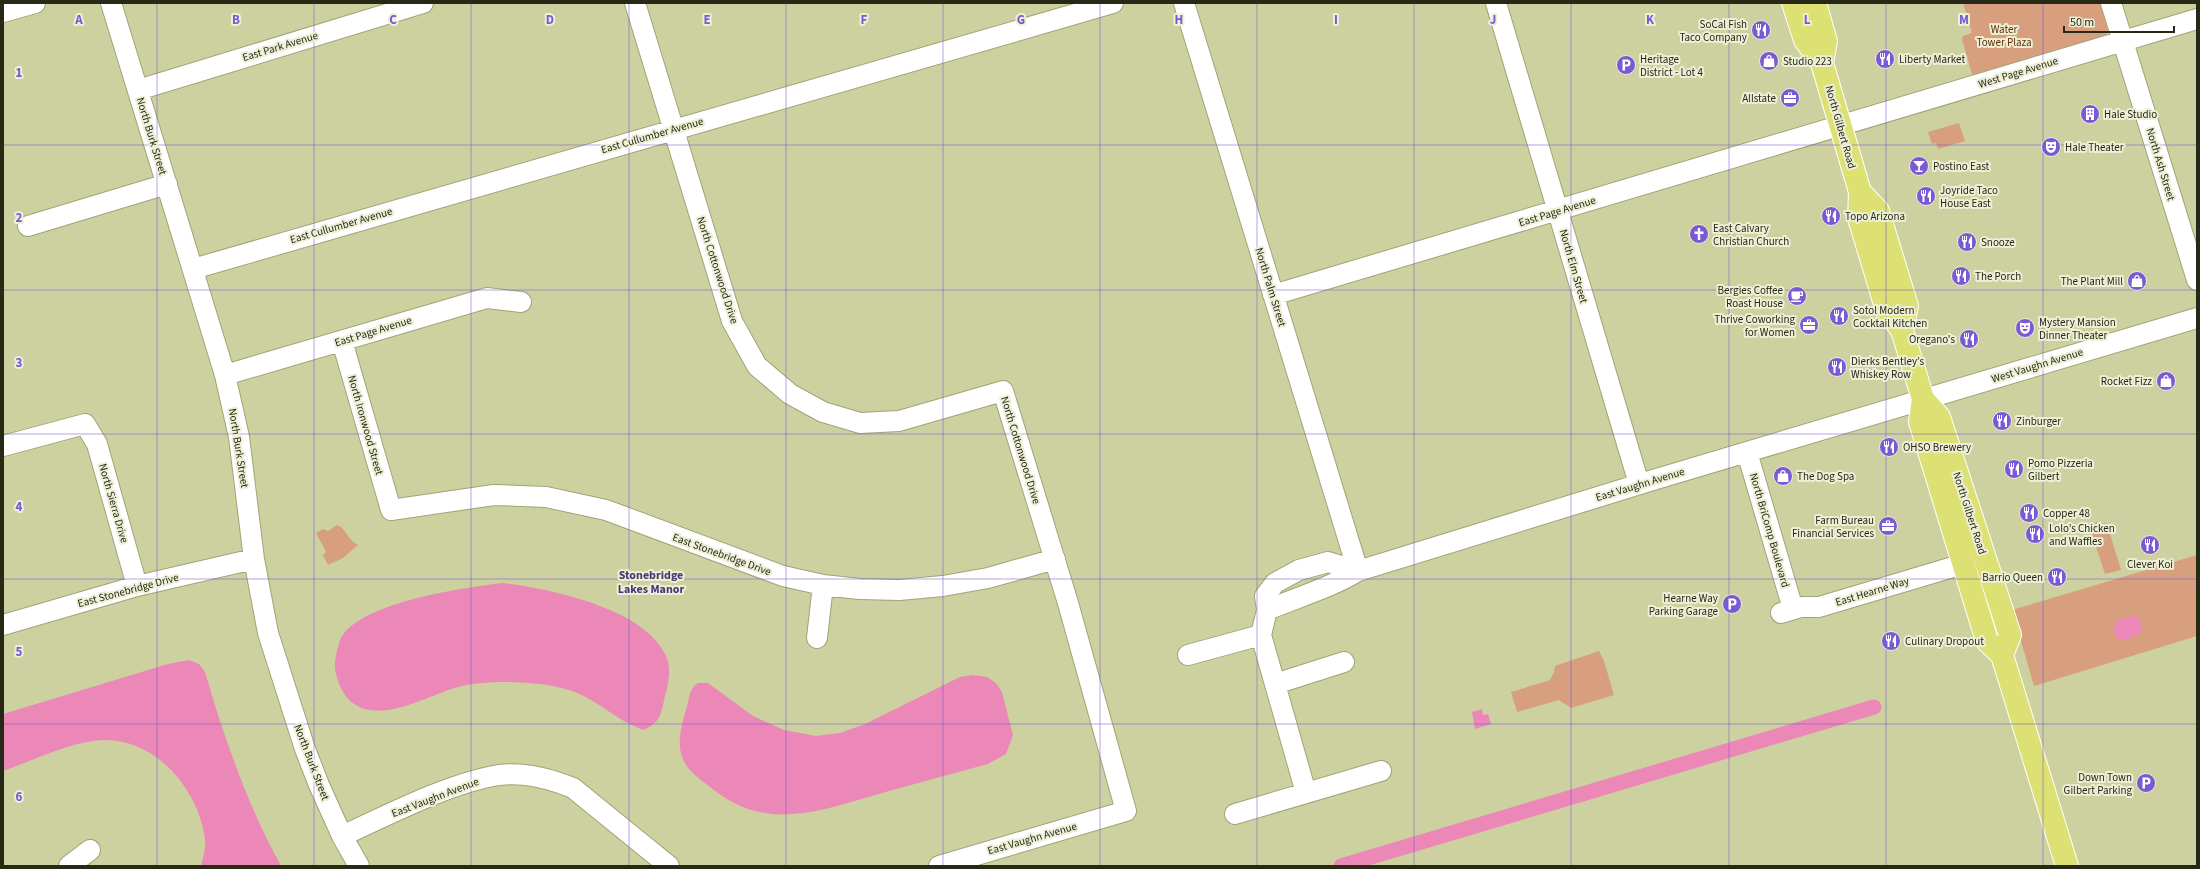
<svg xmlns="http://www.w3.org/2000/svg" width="2200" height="869" font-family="'Source Sans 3',sans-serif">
<rect width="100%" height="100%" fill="#cdd1a0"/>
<path fill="#d79f7e" d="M1963 3H2101L2108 31 2105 37 1973 78 1962 39 1963 36 1972 33Z
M1959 123 1965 141 1938 149 1936 143 1932 144 1928 132Z
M2096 522 2107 524 2121 570 2105 574 2090 529Z
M337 525C346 528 348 541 358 545L343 558 328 565 323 555 326 552 316 533 323 529 328 531Z
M2197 555V636L2034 686 2012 610Z
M1599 651 1604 661 1614 695 1571 708 1559 700 1517 712 1511 692 1550 680 1554 672 1555 666Z"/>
<path fill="#eb88b7" d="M502 583C548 588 645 608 666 656 671 666 669 681 666 692 661 711 663 722 643 730 635 726 626 723 619 718 603 708 588 696 569 690 540 681 488 679 458 687 432 694 394 717 365 709 348 704 340 690 336 674 334 667 335 663 336 656 338 647 339 639 345 632 372 601 462 588 502 583Z
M2134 615 2137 616 2142 623V633L2131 638 2119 640 2114 633 2115 621Z
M189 660 199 664 205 672C224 738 248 806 281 866H201C203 858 206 847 205 839 198 786 150 732 93 741 64 745 31 761 3 771V714L168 664Z
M973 675 987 677 996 683 1002 692 1013 735 1006 754 988 764C952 774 917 783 882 793 842 804 797 822 755 811 738 807 723 797 710 787 698 778 684 768 681 753 676 734 687 711 690 693L694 686 698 683H708L753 716 784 730 816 736 840 733 865 724 960 677Z
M1482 709 1483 715 1488 714 1491 724 1475 729 1472 712Z"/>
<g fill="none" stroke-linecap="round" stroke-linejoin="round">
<path stroke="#eb88b7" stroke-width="15" d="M1341 866 1874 707"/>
<defs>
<path id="minor" d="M111 3 225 375 239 437 254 559 268 633 305 749 319 785 342 836 359 866
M635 3 732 321 757 366 790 394 823 412 860 423 899 421 1003 391 1068 603 1126 811 939 866
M1184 3 1358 571 1653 480 2197 318
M1496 3 1639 484
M2111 3 2197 280
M3 12 35 3
M138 90 423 3
M28 226 167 184
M193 269 1113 3
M1273 295 2197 19
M342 341 391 510 494 495 546 497 606 510 783 576 823 585 860 589 899 590 943 586 988 578 1055 559
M225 375 487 298 521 302
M3 446 85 424 97 444 137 586
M1747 452 1793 609
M1267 610C1298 597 1330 588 1358 571L1328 562 1299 570 1275 583 1265 596 1267 610 1261 635 1306 793
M1781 613 1801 607H1819L1963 564
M3 625 137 586 254 559
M817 638 823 585
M1188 655 1261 635
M1275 684 1344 662
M1235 814 1381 771
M342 836C388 815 449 783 499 775 523 772 551 779 573 788L669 866
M69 866 90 850"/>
<path id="major" d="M1793 3 1805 40 1822 63 1860 192 1859 218 1887 311 1902 330 1923 399 1920 422 1987 641 2002 655 2067 866
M1815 3 1826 41 1822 63
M1860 192 1878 211 1907 306 1902 330
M1923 399 1939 417 2010 635 2002 655"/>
</defs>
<use href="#minor" stroke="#a1a475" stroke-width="22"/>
<use href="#major" stroke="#fff" stroke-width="24"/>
<use href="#minor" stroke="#fff" stroke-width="20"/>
<use href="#major" stroke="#dde073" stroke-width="22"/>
</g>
<path fill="none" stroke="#795ad4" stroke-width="1" stroke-opacity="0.55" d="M157 3V866M314 3V866M471 3V866M629 3V866M786 3V866M943 3V866M1100 3V866M1257 3V866M1414 3V866M1571 3V866M1729 3V866M1886 3V866M2043 3V866M3 145H2197M3 290H2197M3 434H2197M3 579H2197M3 724H2197"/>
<defs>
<symbol id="restaurant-disc" viewBox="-11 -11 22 22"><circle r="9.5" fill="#795ad4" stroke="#edf0d7"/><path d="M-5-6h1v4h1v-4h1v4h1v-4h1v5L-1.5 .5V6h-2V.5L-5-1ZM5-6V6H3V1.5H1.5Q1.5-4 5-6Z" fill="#fff"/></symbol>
<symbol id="shop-disc" viewBox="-11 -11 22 22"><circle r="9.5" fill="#795ad4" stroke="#edf0d7"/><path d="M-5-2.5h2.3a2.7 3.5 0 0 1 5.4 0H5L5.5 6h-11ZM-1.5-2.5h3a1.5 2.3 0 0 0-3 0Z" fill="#fff"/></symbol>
<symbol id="parking-disc" viewBox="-11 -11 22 22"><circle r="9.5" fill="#795ad4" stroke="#edf0d7"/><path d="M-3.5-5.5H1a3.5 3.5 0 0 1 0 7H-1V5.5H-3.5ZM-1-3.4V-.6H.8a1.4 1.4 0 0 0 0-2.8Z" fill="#fff"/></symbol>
<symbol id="office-disc" viewBox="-11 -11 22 22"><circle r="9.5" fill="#795ad4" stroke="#edf0d7"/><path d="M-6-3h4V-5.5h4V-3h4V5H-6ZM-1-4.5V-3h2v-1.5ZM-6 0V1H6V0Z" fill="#fff"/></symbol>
<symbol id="building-disc" viewBox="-11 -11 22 22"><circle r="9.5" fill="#795ad4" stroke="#edf0d7"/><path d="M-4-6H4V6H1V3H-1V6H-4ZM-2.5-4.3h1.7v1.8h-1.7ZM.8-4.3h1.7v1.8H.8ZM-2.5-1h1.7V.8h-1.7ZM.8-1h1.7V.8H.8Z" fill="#fff"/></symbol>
<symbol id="theatre-disc" viewBox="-11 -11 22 22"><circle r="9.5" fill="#795ad4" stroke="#edf0d7"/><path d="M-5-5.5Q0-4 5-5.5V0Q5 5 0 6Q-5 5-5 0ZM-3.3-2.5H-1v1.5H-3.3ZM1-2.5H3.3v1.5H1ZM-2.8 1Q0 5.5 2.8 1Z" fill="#fff"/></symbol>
<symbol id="bar-disc" viewBox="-11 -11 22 22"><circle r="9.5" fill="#795ad4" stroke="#edf0d7"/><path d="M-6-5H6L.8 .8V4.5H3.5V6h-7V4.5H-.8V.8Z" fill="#fff"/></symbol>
<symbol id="church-disc" viewBox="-11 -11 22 22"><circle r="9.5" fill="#795ad4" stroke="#edf0d7"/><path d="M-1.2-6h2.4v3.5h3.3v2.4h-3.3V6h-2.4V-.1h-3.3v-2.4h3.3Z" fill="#fff"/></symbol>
<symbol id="cafe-disc" viewBox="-11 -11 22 22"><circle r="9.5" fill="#795ad4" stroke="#edf0d7"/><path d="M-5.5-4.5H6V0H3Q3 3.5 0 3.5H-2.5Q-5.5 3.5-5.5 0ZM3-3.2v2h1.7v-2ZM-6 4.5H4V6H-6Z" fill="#fff"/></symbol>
</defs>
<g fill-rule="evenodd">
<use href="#restaurant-disc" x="1750" y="19" width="22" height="22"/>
<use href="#restaurant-disc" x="1874" y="48" width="22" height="22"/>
<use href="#shop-disc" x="1758" y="50" width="22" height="22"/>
<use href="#parking-disc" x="1615" y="54" width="22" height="22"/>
<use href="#office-disc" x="1779" y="87" width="22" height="22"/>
<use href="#building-disc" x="2079" y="103" width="22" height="22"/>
<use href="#theatre-disc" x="2040" y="136" width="22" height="22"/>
<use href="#bar-disc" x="1908" y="155" width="22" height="22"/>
<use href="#restaurant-disc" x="1915" y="185" width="22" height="22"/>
<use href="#restaurant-disc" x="1820" y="205" width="22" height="22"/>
<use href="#church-disc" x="1688" y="223" width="22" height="22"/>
<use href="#restaurant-disc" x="1956" y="231" width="22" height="22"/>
<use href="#restaurant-disc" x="1950" y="265" width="22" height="22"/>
<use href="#shop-disc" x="2126" y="270" width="22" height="22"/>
<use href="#cafe-disc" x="1786" y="285" width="22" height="22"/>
<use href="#restaurant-disc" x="1828" y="305" width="22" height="22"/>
<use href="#office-disc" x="1798" y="314" width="22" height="22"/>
<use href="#theatre-disc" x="2014" y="317" width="22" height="22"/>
<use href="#restaurant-disc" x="1958" y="328" width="22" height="22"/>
<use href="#restaurant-disc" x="1826" y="356" width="22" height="22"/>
<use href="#shop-disc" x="2155" y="370" width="22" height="22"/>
<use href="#restaurant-disc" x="1991" y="410" width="22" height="22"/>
<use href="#restaurant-disc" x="1878" y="436" width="22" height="22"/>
<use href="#restaurant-disc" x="2003" y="458" width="22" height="22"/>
<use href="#shop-disc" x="1772" y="465" width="22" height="22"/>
<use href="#restaurant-disc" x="2018" y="502" width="22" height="22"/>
<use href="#office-disc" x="1877" y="515" width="22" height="22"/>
<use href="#restaurant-disc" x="2024" y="523" width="22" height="22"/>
<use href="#restaurant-disc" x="2139" y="534" width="22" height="22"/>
<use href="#restaurant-disc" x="2046" y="566" width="22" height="22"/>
<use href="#parking-disc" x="1721" y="593" width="22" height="22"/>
<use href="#restaurant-disc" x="1880" y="630" width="22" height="22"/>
<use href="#parking-disc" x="2135" y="772" width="22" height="22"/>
</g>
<g text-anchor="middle" stroke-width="4" stroke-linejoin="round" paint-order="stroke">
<g font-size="11" fill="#272815" stroke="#edf0d7" text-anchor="start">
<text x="1747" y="28" text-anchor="end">SoCal Fish<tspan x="1747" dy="13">Taco Company</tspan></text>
<text x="1640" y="63">Heritage<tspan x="1640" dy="13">District - Lot 4</tspan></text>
<text x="1899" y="63">Liberty Market</text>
<text x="1783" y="65">Studio 223</text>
<text x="1776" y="102" text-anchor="end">Allstate</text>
<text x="2104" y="118">Hale Studio</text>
<text x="2065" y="151">Hale Theater</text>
<text x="1933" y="170">Postino East</text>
<text x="1940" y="194">Joyride Taco<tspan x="1940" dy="13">House East</tspan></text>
<text x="1845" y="220">Topo Arizona</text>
<text x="1713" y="232">East Calvary<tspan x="1713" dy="13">Christian Church</tspan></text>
<text x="1981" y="246">Snooze</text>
<text x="1975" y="280">The Porch</text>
<text x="2123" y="285" text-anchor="end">The Plant Mill</text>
<text x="1783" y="294" text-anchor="end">Bergies Coffee<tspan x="1783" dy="13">Roast House</tspan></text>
<text x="1853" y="314">Sotol Modern<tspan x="1853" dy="13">Cocktail Kitchen</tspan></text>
<text x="1795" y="323" text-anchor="end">Thrive Coworking<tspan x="1795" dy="13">for Women</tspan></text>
<text x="2039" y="326">Mystery Mansion<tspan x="2039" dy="13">Dinner Theater</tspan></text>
<text x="1955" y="343" text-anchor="end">Oregano's</text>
<text x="1851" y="365">Dierks Bentley’s<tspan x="1851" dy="13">Whiskey Row</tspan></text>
<text x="2152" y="385" text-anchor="end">Rocket Fizz</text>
<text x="2016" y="425">Zinburger</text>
<text x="1903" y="451">OHSO Brewery</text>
<text x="2028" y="467">Pomo Pizzeria<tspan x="2028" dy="13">Gilbert</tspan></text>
<text x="1797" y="480">The Dog Spa</text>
<text x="2043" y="517">Copper 48</text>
<text x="1874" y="524" text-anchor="end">Farm Bureau<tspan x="1874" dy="13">Financial Services</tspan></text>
<text x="2049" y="532">Lolo's Chicken<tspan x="2049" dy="13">and Waffles</tspan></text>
<text x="2150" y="568" text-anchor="middle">Clever Koi</text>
<text x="2043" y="581" text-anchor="end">Barrio Queen</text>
<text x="1718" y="602" text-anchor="end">Hearne Way<tspan x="1718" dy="13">Parking Garage</tspan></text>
<text x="1905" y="645">Culinary Dropout</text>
<text x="2132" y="781" text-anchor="end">Down Town<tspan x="2132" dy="13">Gilbert Parking</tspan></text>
</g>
<g font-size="11" fill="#662d00" stroke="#edf0d7">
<text x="2004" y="33">Water<tspan x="2004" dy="13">Tower Plaza</tspan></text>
</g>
<g font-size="11" fill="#272815" stroke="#edf0d7">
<text transform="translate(280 46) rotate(-17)" y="4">East Park Avenue</text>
<text transform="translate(2018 72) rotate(-17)" y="4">West Page Avenue</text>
<text transform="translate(1841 127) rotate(74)" y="4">North Gilbert Road</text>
<text transform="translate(652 135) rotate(-16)" y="4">East Cullumber Avenue</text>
<text transform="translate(152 136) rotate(73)" y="4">North Burk Street</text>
<text transform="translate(2161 164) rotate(73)" y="4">North Ash Street</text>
<text transform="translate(1557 211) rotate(-17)" y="4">East Page Avenue</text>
<text transform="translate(341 225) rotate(-16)" y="4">East Cullumber Avenue</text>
<text transform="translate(1574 266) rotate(74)" y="4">North Elm Street</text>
<text transform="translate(718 270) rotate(72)" y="4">North Cottonwood Drive</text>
<text transform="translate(1271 287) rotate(73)" y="4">North Palm Street</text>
<text transform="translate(373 331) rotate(-17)" y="4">East Page Avenue</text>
<text transform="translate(2037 365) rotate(-17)" y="4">West Vaughn Avenue</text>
<text transform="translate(366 425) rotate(74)" y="4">North Ironwood Street</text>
<text transform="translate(239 448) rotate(81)" y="4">North Burk Street</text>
<text transform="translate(1021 450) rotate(73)" y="4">North Cottonwood Drive</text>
<text transform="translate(1640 484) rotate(-17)" y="4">East Vaughn Avenue</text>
<text transform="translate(114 503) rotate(74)" y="4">North Sierra Drive</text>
<text transform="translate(1970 513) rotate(72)" y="4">North Gilbert Road</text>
<text transform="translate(1770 530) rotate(74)" y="4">North BriComp Boulevard</text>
<text transform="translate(722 554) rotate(20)" y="4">East Stonebridge Drive</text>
<text transform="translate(128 590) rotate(-15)" y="4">East Stonebridge Drive</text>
<text transform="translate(1872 591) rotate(-17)" y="4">East Hearne Way</text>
<text transform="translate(312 762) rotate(69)" y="4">North Burk Street</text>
<text transform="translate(435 797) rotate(-21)" y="4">East Vaughn Avenue</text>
<text transform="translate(1032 838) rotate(-16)" y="4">East Vaughn Avenue</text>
</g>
<g font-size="12" font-weight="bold" fill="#463975" stroke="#edf0d7">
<text x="651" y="579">Stonebridge<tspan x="651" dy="14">Lakes Manor</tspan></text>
</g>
</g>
<g font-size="13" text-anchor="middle" font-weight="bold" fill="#795ad4" stroke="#edf0d7" stroke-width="4" stroke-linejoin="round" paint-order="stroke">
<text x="79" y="24">A</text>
<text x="236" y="24">B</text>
<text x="393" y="24">C</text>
<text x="550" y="24">D</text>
<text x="707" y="24">E</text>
<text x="864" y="24">F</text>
<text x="1021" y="24">G</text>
<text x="1179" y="24">H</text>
<text x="1336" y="24">I</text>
<text x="1493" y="24">J</text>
<text x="1650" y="24">K</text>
<text x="1807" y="24">L</text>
<text x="1964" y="24">M</text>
<text x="19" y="77">1</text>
<text x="19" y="222">2</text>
<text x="19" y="367">3</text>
<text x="19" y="511">4</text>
<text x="19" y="656">5</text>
<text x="19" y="801">6</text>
</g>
<rect width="2200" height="869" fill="none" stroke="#272815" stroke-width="8"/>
<path d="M2064 26v6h110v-6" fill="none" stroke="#272815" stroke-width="2"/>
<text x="2070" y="26" font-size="12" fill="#272815" stroke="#edf0d7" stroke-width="3" paint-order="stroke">50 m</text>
</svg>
